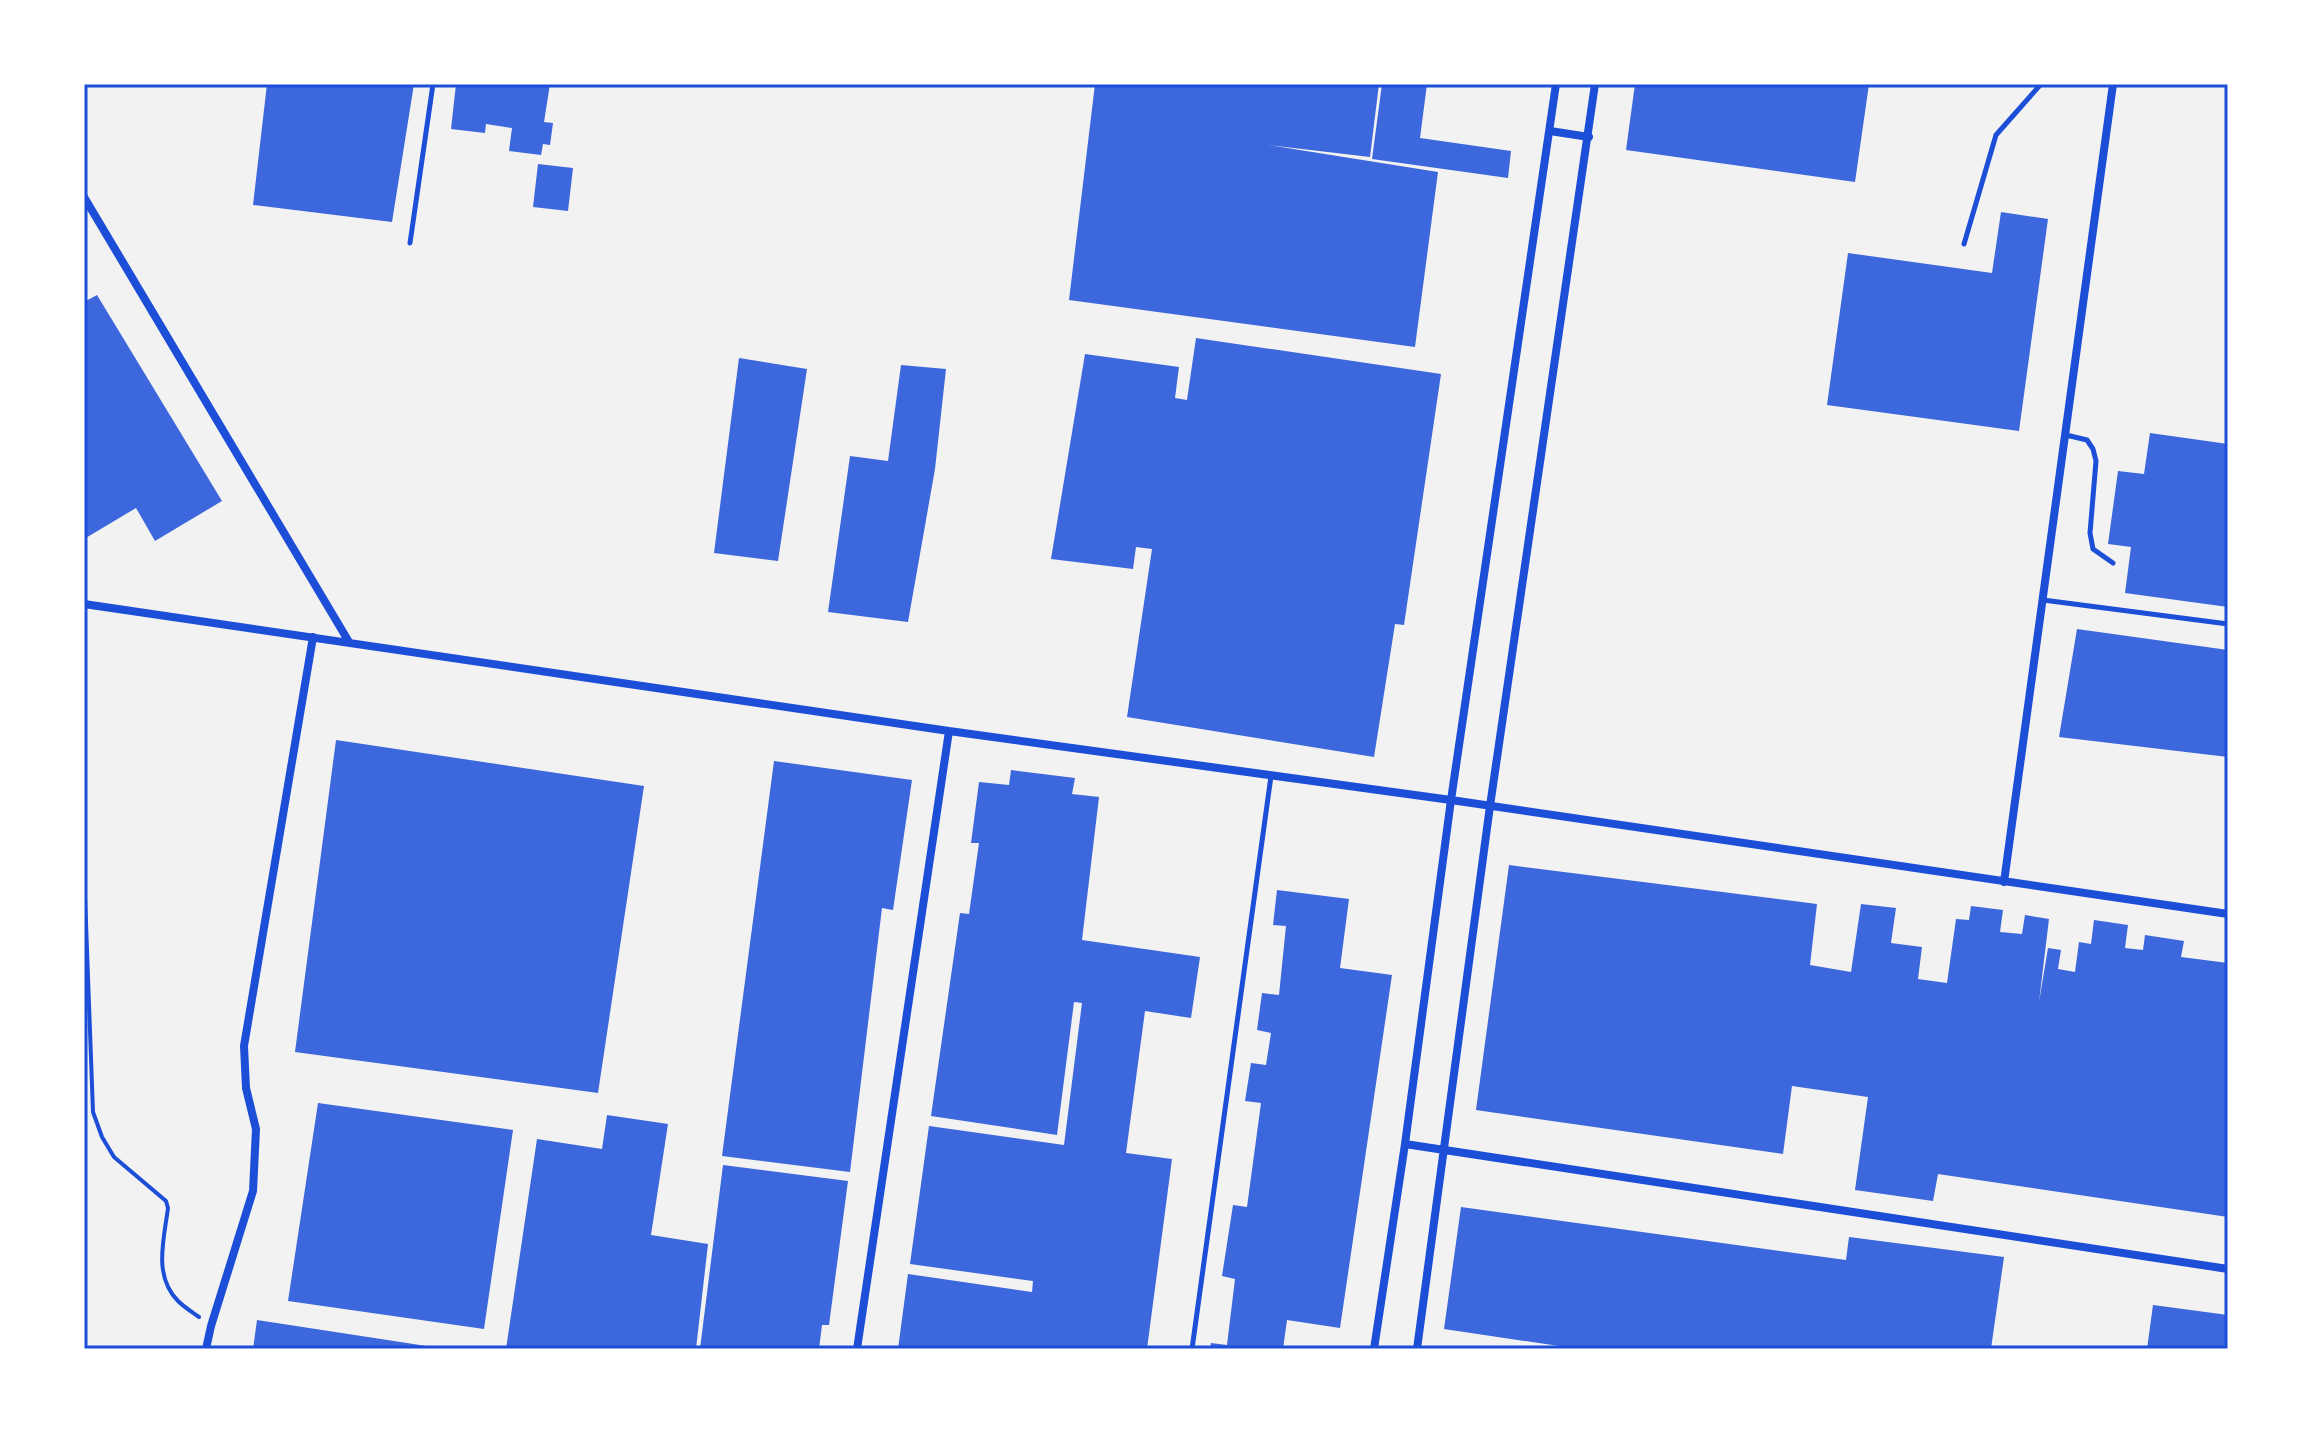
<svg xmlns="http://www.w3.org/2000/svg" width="2312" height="1433" font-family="'Asap Condensed',sans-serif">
<rect width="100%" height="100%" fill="#f2f2f2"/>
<path fill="#3d67dc" d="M267 84H414L392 222 253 205Z
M456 84H550L544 122 553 123 550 145 543 144 541 155 509 151 512 128 486 124 485 133 451 129Z
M1095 84H1379L1370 157 1268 145 1438 172 1415 347 1069 300Z
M1382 84H1427L1420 138 1511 151 1508 178 1372 159Z
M1635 84H1869L1855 182 1626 150Z
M538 164 573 168 568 211 533 207Z
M2001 212 2048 219 2019 431 1827 405 1848 253 1992 273Z
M97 295 222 501 155 541 136 508 84 539V302Z
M1196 338 1441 374 1404 625 1395 624 1374 757 1127 717 1152 549 1136 547 1133 569 1051 559 1085 354 1179 367 1175 398 1187 400Z
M739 358 807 369 778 561 714 553Z
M901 365 946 369 935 469 908 622 828 612 850 456 888 461Z
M2150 433 2228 444V607L2125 593 2131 547 2108 544 2118 471 2144 474Z
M2077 629 2228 650V757L2059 737Z
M336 740 644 786 598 1093 295 1052Z
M774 761 912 780 893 910 882 908 850 1172 722 1156Z
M1011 770 1075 778 1072 794 1099 797 1082 940 1200 957 1191 1018 1145 1011 1126 1153 1172 1159 1147 1349H898L908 1274 1032 1292 1033 1281 910 1264 929 1126 1064 1145 1082 1003 1074 1002 1057 1135 931 1116 960 913 969 914 979 843H971L979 782 1009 785Z
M1509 865 1817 904 1810 965 1851 972 1861 904 1896 908 1891 943 1922 947 1918 979 1947 983 1956 919 1969 920 1971 906 2003 910 2000 932 2022 934 2025 915 2049 919 2039 1002 2048 948 2061 950 2058 969 2075 972 2079 942 2091 944 2094 920 2128 925 2125 948 2143 950 2145 935 2184 941 2181 957 2228 963V1217L1938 1174 1933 1201 1855 1190 1868 1097 1792 1086 1783 1154 1476 1110Z
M1277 890 1349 899 1340 968 1392 975 1340 1328 1287 1320 1283 1349H1210L1211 1343 1227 1345 1235 1279 1222 1276 1233 1205 1247 1207 1261 1103 1245 1101 1251 1063 1266 1065 1271 1033 1257 1030 1262 993 1279 995 1286 926 1273 925Z
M318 1103 513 1130 484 1329 288 1301Z
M607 1115 668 1124 651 1235 708 1244 696 1349H506L537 1139 602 1149Z
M723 1165 848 1181 829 1325H822L819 1349H700Z
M1461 1207 1846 1260 1849 1237 2004 1257 1991 1349H1579L1444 1329Z
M2153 1305 2228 1315 2226 1334 2228 1335V1349H2147Z
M257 1320 433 1347V1349H253Z"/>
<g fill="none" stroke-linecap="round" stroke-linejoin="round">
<path stroke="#1d4ed8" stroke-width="4" d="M84 869 93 1112 102 1137 114 1157 166 1201 168 1208C164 1239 153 1276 178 1301 184 1307 192 1312 199 1317"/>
<path stroke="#1d4ed8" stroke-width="5" d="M410 243 433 84
M1964 244 1996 135 2041 84
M2066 435 2087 440 2093 449 2096 461 2090 533 2093 549 2113 563
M2043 600 2228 624
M1192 1349 1271 776"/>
<path stroke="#1d4ed8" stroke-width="8" d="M1550 131 1589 137
M84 197 349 642
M84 604 949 731 1451 800 2228 914
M2004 882 2113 84
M1405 1144 2228 1269
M206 1349 211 1326 253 1191 256 1129 246 1088 244 1046 313 637
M857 1349 949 731
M1374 1349 1405 1144 1451 800 1556 84
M1417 1349 1490 806 1595 84"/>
</g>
<rect width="2312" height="1433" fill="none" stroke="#ffffff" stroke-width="172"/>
<rect x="86" y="86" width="2140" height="1261" fill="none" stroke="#1d4ed8" stroke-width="3"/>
</svg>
